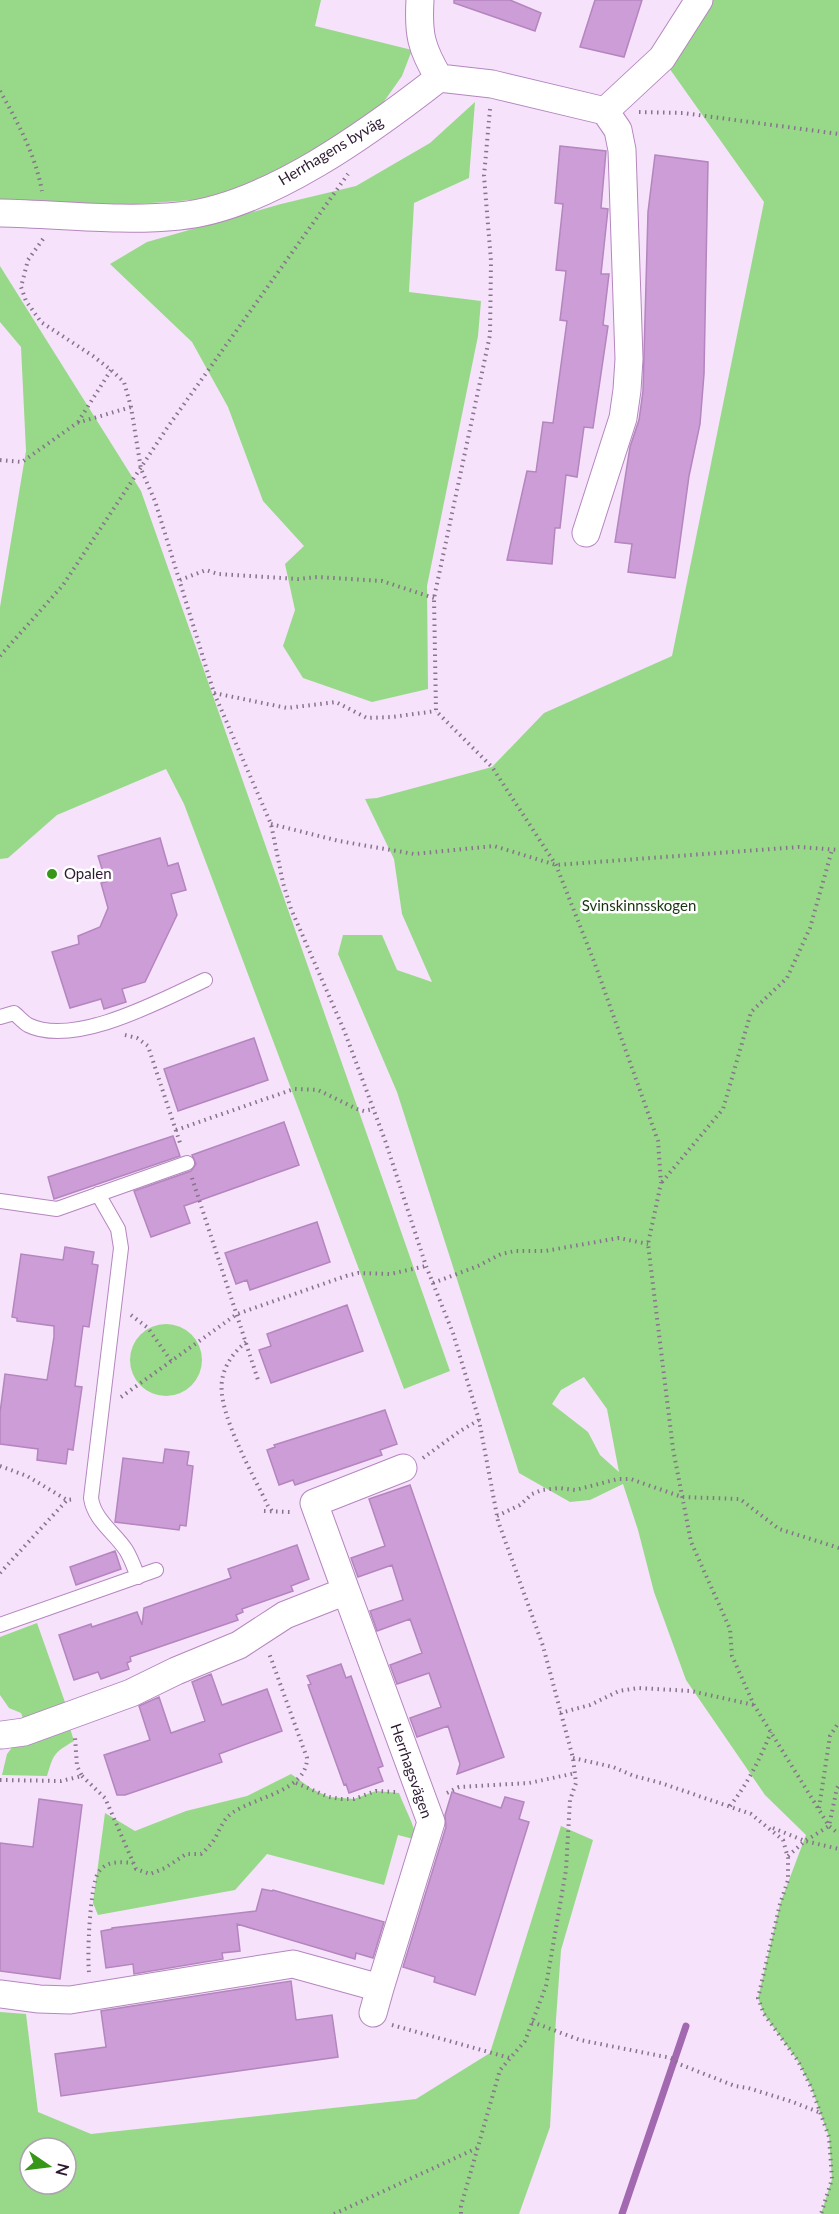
<svg xmlns="http://www.w3.org/2000/svg" width="839" height="2214" font-family="Lato,sans-serif">
<rect width="100%" height="100%" fill="#f6e2fb"/>
<path fill="#97d988" fill-rule="evenodd" d="M0 0H321L315 26 412 50 402 76 373 117 279 172 206 199 137 204 0 203Z
M700 0H839V2214H821L832 2179 829 2137 811 2087 798 2061 764 2014 758 1998 780 1904 806 1835 765 1795 686 1680 654 1592 638 1530 623 1484 590 1500 570 1502 519 1473 397 1092 338 954 343 935H382L397 970 432 982 402 914 394 859 365 799 377 798 492 767 544 713 672 656 764 202 662 58ZM584 1377 607 1409 619 1472 600 1455 588 1432 552 1404 561 1390Z
M475 102 469 178 414 203 409 292 481 301 478 336 427 586 428 689 372 702 303 678 283 646 295 610 285 564 304 546 263 501 228 407 192 342 110 264 147 242 281 204 356 186 430 143Z
M0 266 141 491 450 1371 404 1389 184 804 166 769 57 815 8 858 0 859V607L26 451 21 347 0 322Z
M130 1360a36 36 0 1 1 72 0a36 36 0 1 1-72 0Z
M37 1623 66 1705 23 1718 21 1713 9 1708 0 1695V1637Z
M69 1725 74 1741C54 1753 54 1753 47 1776L2 1775 7 1754 14 1745Z
M291 1774 312 1789 329 1797 354 1799 376 1791 399 1793C405 1809 414 1824 417 1840L398 1835 384 1885 267 1854 235 1890 98 1915 93 1903 105 1813 135 1831 186 1811 247 1796Z
M561 1826 593 1840 561 1950 555 2033 550 2127 519 2214H0V2012L26 2014 38 2112 91 2134 416 2099 490 2053ZM30 2148H66V2184H30Z"/>
<g fill="none" stroke-linecap="round" stroke-linejoin="round">
<path stroke="#a369b0" stroke-width="7" d="M622 2214 686 2026"/>
</g>
<path fill="#cc9dd7" stroke="#b485be" stroke-width="1.5" d="M454 0H510L541 13 535 31 454 3Z
M595 0H642L624 57 580 47Z
M560 146 606 151 601 208 608 209 601 274H609L603 325 608 326 593 428 584 427 577 477 566 475 560 528H555L552 564 507 560 527 471 536 472 543 422 553 423 567 321 560 320 566 271 556 270 563 204 555 203Z
M655 155 708 162 704 374 700 424 689 476 675 578 628 572 632 544 615 542 630 447 639 420 643 391 648 212Z
M160 838 168 866 178 863 186 890 171 894 177 915 145 982 122 989 126 1002 104 1009 101 999 70 1008 52 952 79 944 78 936 100 927 108 908 101 883 106 882 98 856Z
M254 1038 268 1080 178 1111 164 1069Z
M284 1122 299 1165 184 1206 190 1223 151 1237 134 1191 191 1171 196 1164 192 1155Z
M173 1136 180 1156 54 1199 48 1177Z
M317 1222 330 1262 250 1290 247 1280 236 1284 225 1253Z
M65 1247 94 1252 92 1264 98 1265 89 1327 83 1326 75 1386 82 1387 73 1450 68 1449 66 1464 37 1460 38 1449 0 1444V1413L5 1374 47 1380 54 1337V1326L17 1321V1318L12 1317 21 1254 63 1260Z
M347 1305 363 1351 271 1383 259 1350 271 1346 267 1334Z
M385 1410 397 1444 380 1450 382 1455 295 1485 293 1480 279 1485 267 1450 275 1447 274 1445Z
M165 1449 189 1452 187 1465 193 1466 186 1526 180 1525 179 1530 115 1522 123 1458 163 1463Z
M410 1485 504 1757 457 1774 460 1764 448 1726 417 1737 410 1718 441 1707 429 1673 397 1684 390 1665 422 1653 410 1619 377 1631 370 1611 403 1600 392 1565 358 1577 351 1558 385 1546 369 1499Z
M297 1545 309 1579 291 1586 293 1591 242 1609 243 1612 236 1615 238 1620 130 1657 131 1661 127 1663 129 1669 101 1679 98 1672 74 1680 59 1635 91 1624 92 1627 137 1612 142 1625 144 1608 231 1578 228 1569Z
M115 1551 121 1569 76 1585 70 1567Z
M341 1664 346 1678 351 1676 383 1766 378 1768 383 1781 349 1793 346 1784 344 1785 308 1685 311 1684 307 1676Z
M211 1674 222 1705 267 1689 282 1731 219 1754 222 1762 125 1795H117L104 1755 150 1740 139 1706 159 1697 171 1733 205 1721 192 1682Z
M452 1792 501 1808 505 1797 524 1802 519 1819 529 1822 475 1995 434 1982 435 1977 403 1967 446 1827 445 1815Z
M39 1799 82 1805 60 1979 0 1971V1843L33 1847Z
M262 1889 272 1891 273 1890 384 1922 373 1958 356 1953 355 1959 237 1924 240 1951 222 1953 223 1959 134 1974 133 1964 106 1968 101 1931 112 1929V1928L256 1911Z
M291 1981 296 2020 332 2015 338 2057 61 2096 55 2054 106 2047 101 2011Z"/>
<g fill="none" stroke-linecap="round" stroke-linejoin="round">
<defs>
<path id="service" d="M0 1017 14 1013C18 1016 23 1022 28 1025 74 1048 162 1000 205 980
M98 1194 118 1229 121 1248 91 1498C94 1520 115 1533 126 1550 131 1558 134 1567 138 1577
M0 1201 57 1209 187 1163
M0 1625 156 1570"/>
<path id="minor" d="M420 0C418 34 421 48 439 78
M605 111 662 58 699 0
M0 213C59 214 120 222 179 216 266 208 371 131 439 78L492 84 605 111 618 130 622 150 629 359 627 390 623 418 586 533
M346 1591 314 1503 403 1468
M0 1994 39 1999 70 2000 293 1964 380 1988 431 1822 346 1591 285 1615 239 1645 176 1671 131 1693 24 1732 2 1735
M373 2013 380 1988"/>
</defs>
<use href="#service" stroke="#b586bf" stroke-width="16"/>
<use href="#minor" stroke="#b586bf" stroke-width="29"/>
<path stroke="#87748c" stroke-width="4" stroke-dasharray="1.5 4.5" stroke-linecap="butt" d="M0 91C18 123 35 154 42 191
M490 109 484 176 491 261 490 335 434 598 436 711 492 767 556 865 595 964 658 1141 661 1183 648 1244 673 1449 691 1542 730 1629 732 1656 754 1705 829 1826 839 1834
M639 112 683 113 839 134
M43 239 28 260 21 287 26 301 41 322 93 356 111 370 124 382 131 407 141 469 155 501 214 693 271 824 283 883 291 909 344 1030 386 1143 426 1266 453 1333 479 1420 498 1521 543 1646 573 1758 576 1783 570 1800 566 1870 546 1986 525 2041 500 2070 461 2206V2214
M78 422 111 370
M0 460 22 462 77 423 131 407
M180 580 206 570 218 574 298 579 317 577 382 581 434 598
M0 656 63 585 167 428 348 174
M214 693 287 708 336 702 367 718 392 717 436 711
M271 824 339 841 414 854 494 846 556 865 799 847 839 850
M125 1035 137 1038 148 1046 181 1146
M176 1130 294 1089 318 1090 357 1109 364 1111 373 1109
M192 1178 259 1383
M662 1182 723 1109 751 1012 787 978 810 928 832 850
M433 1283 478 1266 501 1254 515 1251H545L619 1238 648 1244
M131 1315 148 1328 171 1361
M246 1342C234 1352 224 1365 222 1381 217 1413 254 1476 268 1506L273 1512
M121 1397 237 1314 346 1276 358 1273 390 1274 426 1266
M423 1458 460 1431 479 1420
M0 1466 27 1476 67 1500 75 1499
M264 1511 291 1512
M497 1516 520 1505 532 1494 542 1490 559 1488 575 1490 618 1479H631L682 1497 740 1499 779 1529 839 1548
M0 1573 67 1500
M560 1713 590 1705 619 1691 638 1688 691 1691 754 1705
M573 1758 613 1767 634 1776 661 1783 751 1814 783 1840 788 1858V1880L780 1904 758 1998 764 2014 798 2061 811 2087 829 2137 832 2179 821 2214
M82 1776 105 1798 136 1869 150 1874 165 1868 186 1854H201C205 1851 208 1847 211 1844 219 1834 221 1821 232 1813 255 1797 307 1791 307 1758L269 1653
M0 1780 61 1781 82 1776 77 1766 75 1737
M296 1783 329 1797 341 1799H354L376 1791 396 1792
M447 1793 459 1787 529 1783 576 1773
M730 1806C748 1783 760 1759 771 1732
M819 1808 830 1736 839 1722
M773 1828 805 1841 839 1849
M788 1856 805 1841 829 1826 837 1788 839 1785
M89 1972C87 1954 90 1887 98 1873 106 1860 121 1862 133 1863
M532 2022 580 2040 671 2058 679 2064 735 2086 748 2088 790 2101 821 2113
M392 2025 510 2058
M334 2214 477 2148"/>
<use href="#service" stroke="#fff" stroke-width="14"/>
<use href="#minor" stroke="#fff" stroke-width="27"/>
</g>
<circle fill="#369719" stroke="#fff" stroke-width="2" cx="52" cy="874" r="6"/>
<g text-anchor="middle" stroke-width="5" stroke-linejoin="round" paint-order="stroke">
<g font-size="15" fill="#2d1a31" stroke="#fff">
<text transform="translate(331 151) rotate(-31)" y="5">Herrhagens byväg</text>
<text transform="translate(411 1771) rotate(71)" y="5">Herrhagsvägen</text>
</g>
<g font-size="15" fill="#2d1a31" stroke="#fff" text-anchor="start">
<text x="64" y="879">Opalen</text>
</g>
<g font-size="15" fill="#16350f" stroke="#fff">
<text x="639" y="911">Svinskinnsskogen</text>
</g>
</g>
<g transform="translate(48 2166) rotate(104)"><circle r="28" fill="#ffffff" stroke="#aba3ad" stroke-width="1.5"/>
<path d="M0-4.5L10 22L0 15L-10 22Z" fill="#369719"/>
<text y="-9" font-size="16" font-weight="bold" text-anchor="middle" fill="#2d1a31">N</text>
</g>
</svg>
